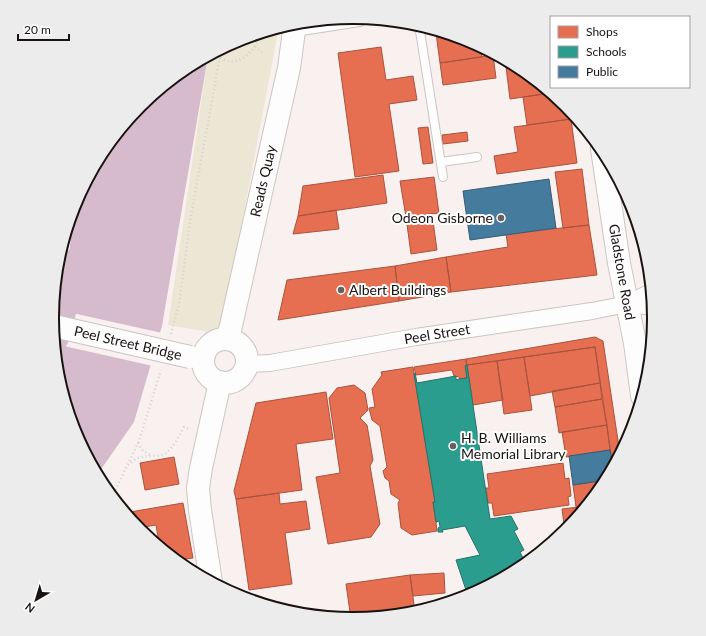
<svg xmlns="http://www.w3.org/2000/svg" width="706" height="636" font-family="Lato,sans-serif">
<rect width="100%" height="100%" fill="#f9f1ef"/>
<path fill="#ece6d5" d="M279 27 221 334 168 325 208 56 238 40Z"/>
<path fill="#d5bbcb" d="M208 56 162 326 134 422 97 475 75 433 58 376 54 341 57 335 77 198 103 151 140 105 186 68Z"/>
<path fill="#f9f1ef" d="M59 310 162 333 153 366 55 344 54 338Z"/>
<path fill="#e76f51" stroke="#a9533e" d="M443 32 468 40 480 46 482 57 440 63 436 33Z
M381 47 386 80 413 76 417 100 389 104 399 171 355 177 338 53Z
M493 55 496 78 443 85 440 63Z
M505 59 520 68 551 93 510 99Z
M551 93 569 109 571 119 527 125 523 97Z
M571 119 577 163 497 174 494 156 518 152 514 127Z
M428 127 433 163 423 164 418 128Z
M467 132 468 141 443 144 442 135Z
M582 169 589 225 563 228 555 172Z
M383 175 387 203 298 216 303 186Z
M434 177 439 213 406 217 400 181Z
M336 210 339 229 293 234 298 216Z
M432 214 437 250 411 254 406 217Z
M589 225 597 275 451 292 446 257 508 247 506 234Z
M446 257 451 292 399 301 395 266Z
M395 266 399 301 278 320 287 280Z
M595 337 603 341 620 454 613 467 595 347 467 365 466 359Z
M595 347 600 383 530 396 524 357Z
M524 357 532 410 504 414 497 361Z
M466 359 467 378 460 379 459 377 454 376 452 370 416 375 414 367Z
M497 361 503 400 473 405 467 365Z
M413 367 435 502H433L436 522 437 521 436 523 437 531 412 535 401 528 398 503 400 500 391 494 389 481 385 478 383 471 387 467 380 426 372 420 369 408 375 407 372 389 382 375 381 372Z
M600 383 602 399 555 407 552 391Z
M354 385 365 393 368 410 360 418 367 425 373 460 370 466 380 524 371 537 328 544 316 477 340 473 329 398 337 388Z
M326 392 333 439 296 444 302 490 236 499 234 491 256 403Z
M602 399 607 425 559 433 555 407Z
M607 425 610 450 566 457 562 432Z
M174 457 179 484 145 490 140 463Z
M563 463 565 479 569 478 571 496 568 497 569 505 494 516 492 503H488L486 488H489L487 474Z
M606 480 603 485 587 506 576 507 573 485Z
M279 493 280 504 306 501 310 529 285 533 292 584 249 590 236 499Z
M183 503 193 558 176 560 156 543H159L156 525 138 528 132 521 130 512Z
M587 506 566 531 565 532 562 509Z
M444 573 445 593 413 596 410 575Z
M410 575 415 612 351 619 346 584Z"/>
<path fill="#2a9d8f" stroke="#257369" d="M467 365 490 519 511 516 518 529 514 531 524 550 520 552 526 564 520 568 494 582 491 577 490 584 468 596 456 560 480 555 465 526 442 530 443 532H438V528L440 527 439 521 436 522 433 502H435L414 374 415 373 417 383 456 376V380L459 379 467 378 465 366Z"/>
<path fill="#457b9d" stroke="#385c73" d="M549 179 556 228 470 240 463 191Z
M610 450 613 467 606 480 573 485 569 456Z"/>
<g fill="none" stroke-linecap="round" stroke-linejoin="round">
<path stroke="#d5bbcb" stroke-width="31" d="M54 336 73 265"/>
<defs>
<path id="lane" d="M419 25 443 177
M441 162 477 157"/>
<path id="street" d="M295 28 359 18
M627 304 653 307
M246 364 270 363 416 337 592 311 627 304 651 292"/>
<path id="secondary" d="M602 149 619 263 635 343 642 396
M228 339 289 68 295 23
M203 361a22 22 0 1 1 44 0a22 22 0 1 1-44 0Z
M211 582 200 510 198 488 201 468 220 382"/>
</defs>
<use href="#lane" stroke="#cbc5c3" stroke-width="10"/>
<use href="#street" stroke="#cbc5c3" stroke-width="18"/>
<use href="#secondary" stroke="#cbc5c3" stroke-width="24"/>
<path stroke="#d3d1d0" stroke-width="2.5" stroke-dasharray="1 3" stroke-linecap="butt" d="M255 47 264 53
M214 53C217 55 221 59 224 60 241 67 257 48 260 33
M171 334 179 304 191 215 214 90 221 49
M138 443 143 451 152 456
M128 465C132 462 136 458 141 457 149 455 158 458 166 453 174 447 179 436 184 427L189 429
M112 497 139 441 161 370"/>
<use href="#lane" stroke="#fefdfd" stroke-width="8"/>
<use href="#street" stroke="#fefdfd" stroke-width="16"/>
<use href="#secondary" stroke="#fefdfd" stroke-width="22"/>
<defs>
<path id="secondary-bridge" d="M54 326 190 357"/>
</defs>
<use href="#secondary-bridge" stroke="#cbc5c3" stroke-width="24" stroke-linecap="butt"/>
<use href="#secondary-bridge" stroke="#fefdfd" stroke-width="22"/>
</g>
<g fill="#67605e" stroke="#fff" stroke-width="1.5">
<circle cx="501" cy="218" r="4"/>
<circle cx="341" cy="290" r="4"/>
<circle cx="453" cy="446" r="4"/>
</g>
<g text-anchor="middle" stroke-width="4" stroke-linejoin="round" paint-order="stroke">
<g font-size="14" fill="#181210" stroke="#fff">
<text transform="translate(263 181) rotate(-77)" y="5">Reads Quay</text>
<text transform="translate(622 272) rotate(80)" y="5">Gladstone Road</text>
<text transform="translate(437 334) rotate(-9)" y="5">Peel Street</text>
<text transform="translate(128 343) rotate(13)" y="5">Peel Street Bridge</text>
</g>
<g font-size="14" fill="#181210" stroke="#fff" text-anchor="start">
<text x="493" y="223" text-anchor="end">Odeon Gisborne</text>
<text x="349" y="295">Albert Buildings</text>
<text x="461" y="443">H. B. Williams<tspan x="461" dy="16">Memorial Library</tspan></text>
</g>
</g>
<path d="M0 0H706V636H0ZM59 318a294 294 0 1 1 588 0a294 294 0 1 1-588 0Z" fill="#edecec" fill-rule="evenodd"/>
<path fill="none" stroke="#181210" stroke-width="2" d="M59 318a294 294 0 1 1 588 0a294 294 0 1 1-588 0Z"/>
<rect x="550" y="16" width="140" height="72" fill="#ffffff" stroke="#a3a09f"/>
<rect x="558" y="26" width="20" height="12" fill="#e76f51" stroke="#a3a09f"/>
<text x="586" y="36" font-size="12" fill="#181210">Shops</text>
<rect x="558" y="46" width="20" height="12" fill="#2a9d8f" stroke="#a3a09f"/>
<text x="586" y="56" font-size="12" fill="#181210">Schools</text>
<rect x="558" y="66" width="20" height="12" fill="#457b9d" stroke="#a3a09f"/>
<text x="586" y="76" font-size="12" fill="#181210">Public</text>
<g transform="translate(36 600) rotate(218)" stroke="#ffffff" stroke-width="3" paint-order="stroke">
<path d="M0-3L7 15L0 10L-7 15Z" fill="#181210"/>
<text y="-6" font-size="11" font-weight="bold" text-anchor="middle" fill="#181210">N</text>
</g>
<path d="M18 34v6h51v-6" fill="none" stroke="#181210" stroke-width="2"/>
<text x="24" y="34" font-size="12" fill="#181210" stroke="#ffffff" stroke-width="3" paint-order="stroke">20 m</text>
</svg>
